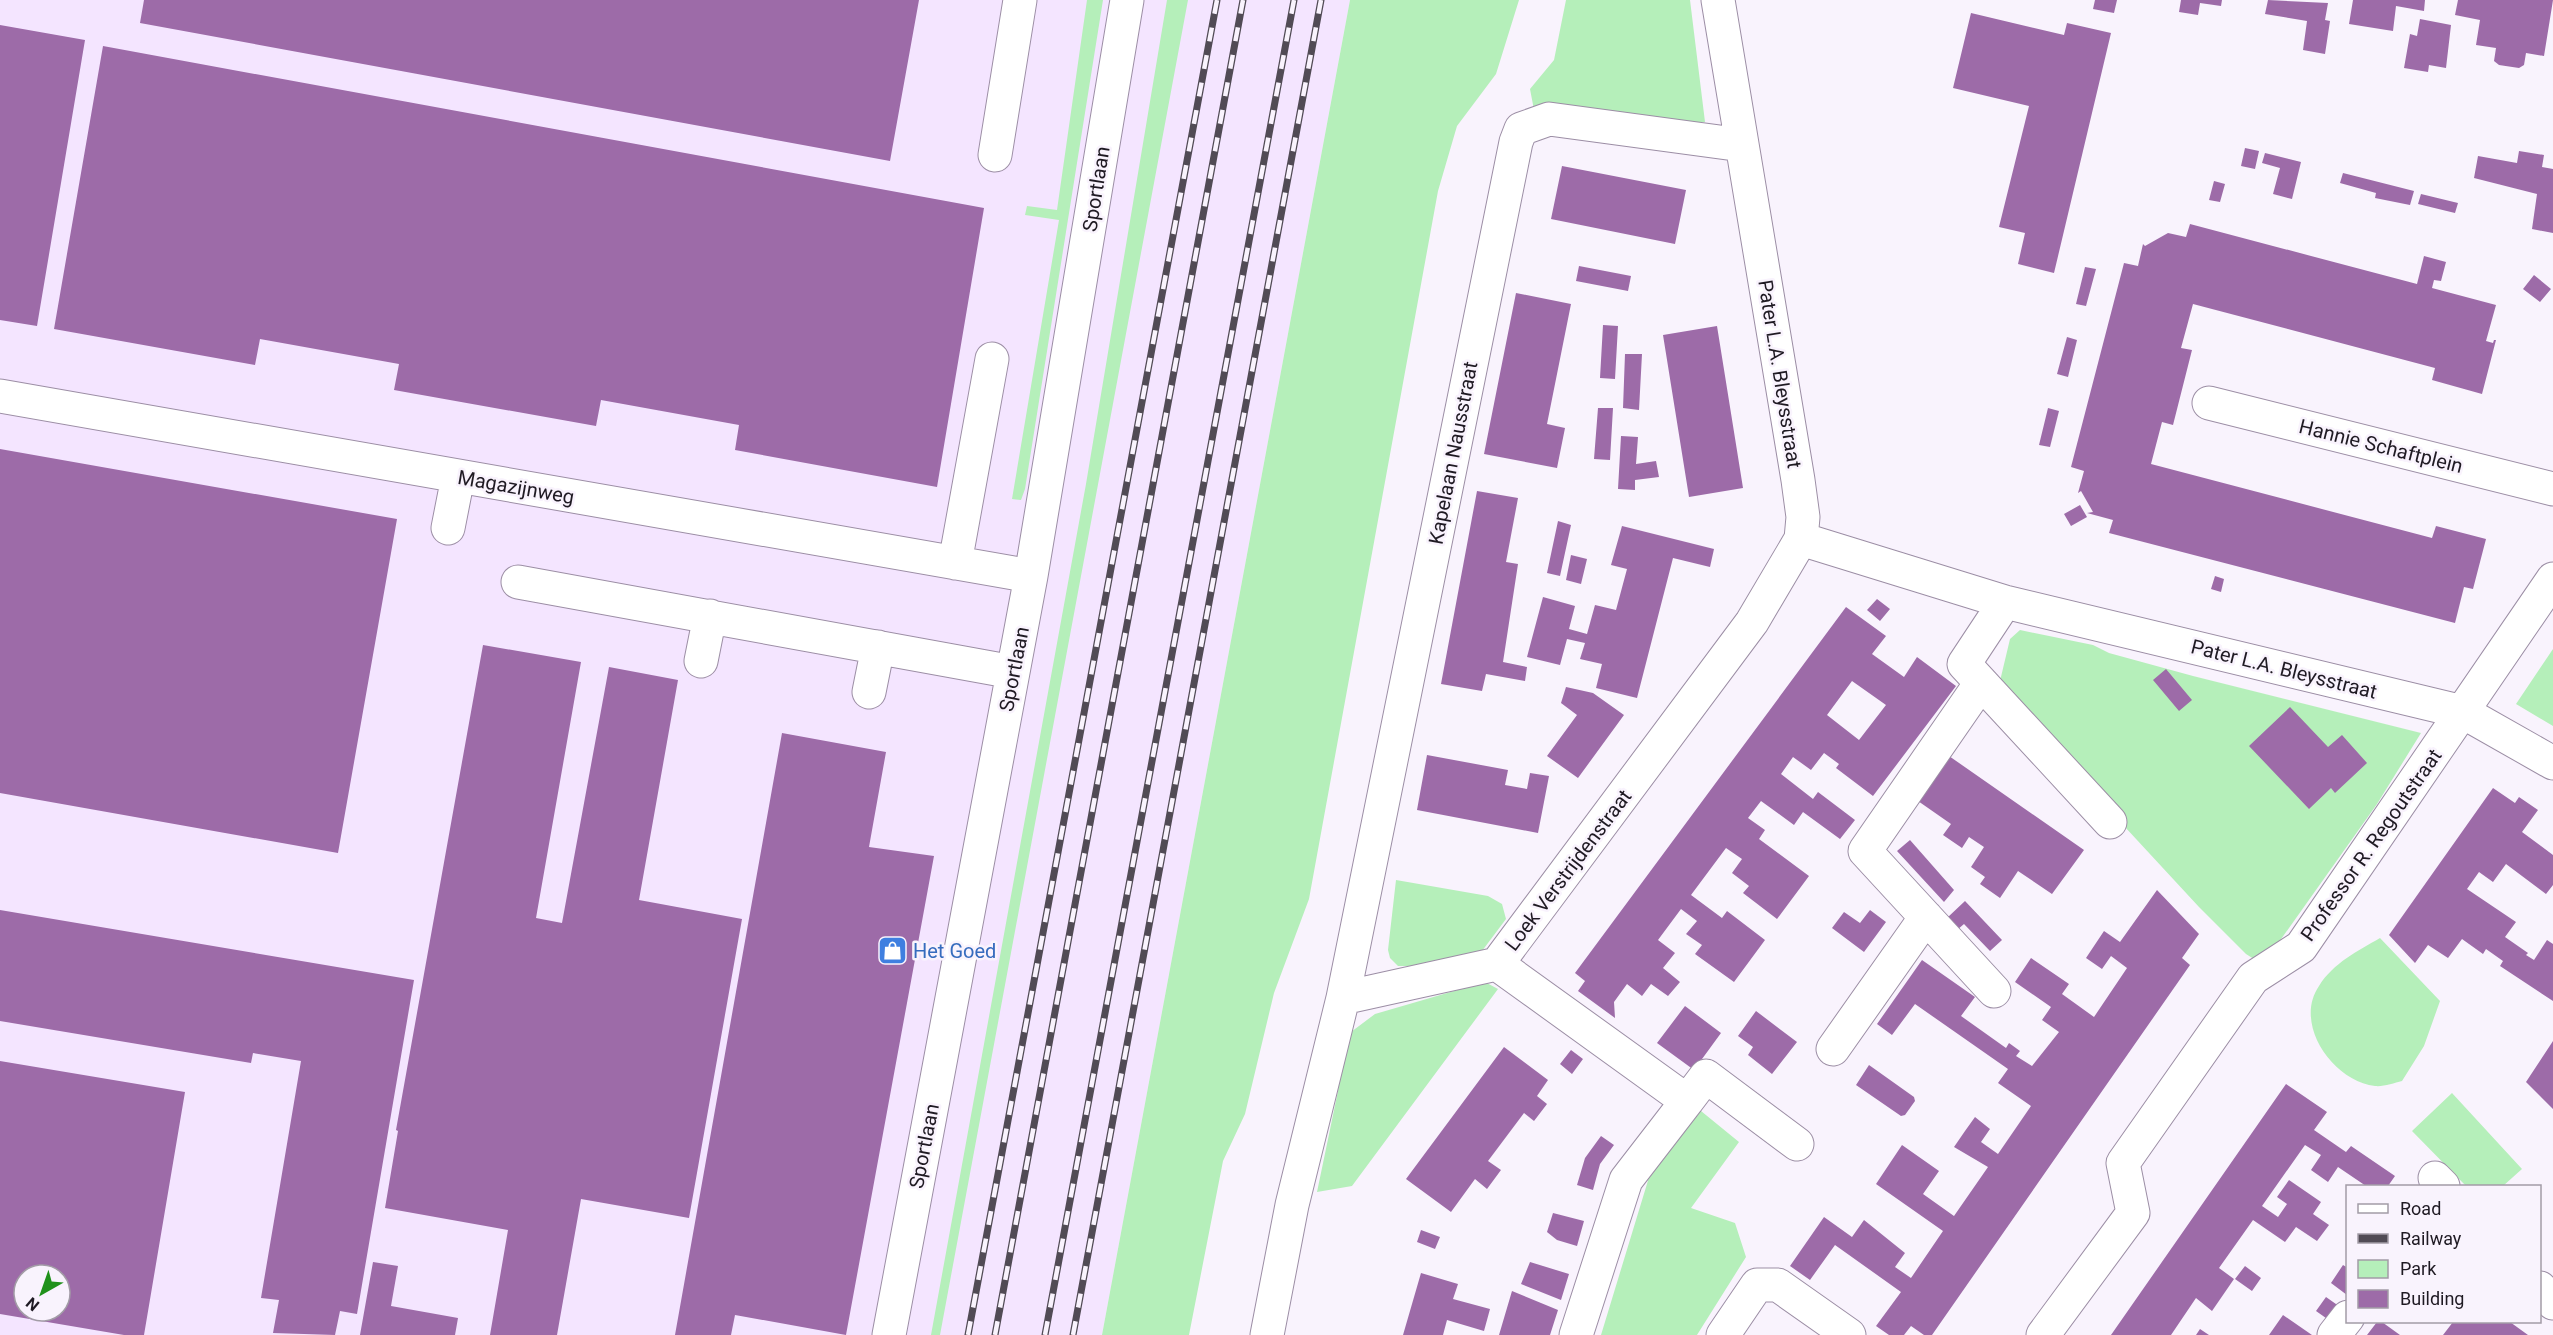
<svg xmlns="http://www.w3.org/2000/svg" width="2553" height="1335" font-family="Roboto,sans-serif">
<rect width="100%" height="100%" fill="#f9f3fd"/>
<path fill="#f4e5ff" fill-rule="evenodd" d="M0 0H1350L1102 1335H0ZM24 1275H60V1311H24Z"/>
<path fill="#b5efba" d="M1087 0H1103L1025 489 1021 500 1012 499 1059 220 1025 215 1027 206 1057 210Z
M1167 0H1188L940 1335H931L1086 484Z
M1350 0H1519L1496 74 1457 126 1438 191 1309 899 1274 993 1245 1114 1223 1161 1189 1335H1102Z
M1566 0H1690L1705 122 1688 123 1534 110 1530 89 1554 60Z
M2020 630 2093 645 2109 653 2193 676 2421 733 2377 804 2279 942 2257 961 2246 954 2199 907 2013 706 2000 681 2010 639Z
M2553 649V726L2516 704Z
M1396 880 1488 896 1502 904 1506 919 1476 959 1475 966H1398L1390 958 1388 950Z
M2380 938 2440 1001 2424 1046 2402 1081C2394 1083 2383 1087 2375 1086 2333 1081 2293 1024 2319 986 2333 963 2358 951 2380 938Z
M1485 982 1498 989 1352 1186 1317 1192 1338 1091 1342 1055 1351 1032 1375 1014Z
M2452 1093 2522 1169 2503 1186H2466L2412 1131Z
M1701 1111 1739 1142 1691 1208 1735 1223 1746 1257 1697 1335H1601L1650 1174Z"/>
<path fill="#9d6ba8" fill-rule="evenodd" d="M144 0H919L890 161 140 23Z
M2095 0H2117L2114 13 2093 9Z
M2181 0H2222L2221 6 2200 3 2198 15 2179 12Z
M2268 0 2328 3 2325 20 2330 21 2325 54 2303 50 2307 21 2265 14Z
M2353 0H2425L2424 11 2396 6 2393 31 2349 24Z
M2458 0H2553L2544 56 2526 53 2524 65 2519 68 2499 65 2494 61 2496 48 2476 45 2480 20 2455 15Z
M1971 13 2064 35 2067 23 2111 33 2054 273 2018 264 2025 233 1999 227 2029 106 1953 88Z
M2420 19 2451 25 2446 68 2429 65 2428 72 2404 68 2410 34 2417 36Z
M0 25 85 40 37 326 0 320Z
M103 46 984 208 937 487 735 450 739 425 601 400 596 426 394 390 399 364 260 339 255 365 54 329Z
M2245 148 2259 151 2255 169 2241 166Z
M2519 151 2544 155 2542 167 2553 169V233L2532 229 2537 194 2474 178 2478 156 2517 163Z
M2265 153 2301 162 2292 199 2273 194 2280 168 2262 163Z
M1562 166 1686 190 1675 244 1551 219Z
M2343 173 2414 191 2410 205 2375 198 2376 193 2340 183Z
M2214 181 2225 184 2220 202 2209 200Z
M2421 194 2458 203 2455 213 2418 204Z
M2190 224 2417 284 2424 256 2446 262 2441 281 2434 280 2432 288 2496 305 2486 341 2493 343 2494 340H2496L2482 394 2432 380 2435 368 2193 304 2181 348 2192 350 2173 425 2162 422 2151 464 2432 538 2436 526 2486 539 2473 589 2464 587 2455 623 2109 533 2113 520 2087 513 2093 512 2081 491 2078 493 2084 471 2071 467 2124 263 2138 266 2143 244 2145 246 2168 233 2186 237Z
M1579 266 1631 276 1628 291 1576 281Z
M2085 267 2096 269 2086 306 2076 304Z
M2534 275 2551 289 2540 302 2523 289Z
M1516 293 1571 304 1547 424 1565 428 1557 468 1484 454Z
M1603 325 1618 326 1615 379 1600 378Z
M1717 326 1743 488 1689 497 1663 335Z
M2067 337 2077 340 2068 377 2057 374Z
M1625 354H1642L1639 410 1623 408Z
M1598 408H1613L1610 460 1594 459Z
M2048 408 2059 411 2050 447 2039 445Z
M1621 436 1638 437 1636 464 1656 461 1659 477 1635 480V490L1618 489Z
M0 449 397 519 338 853 0 793Z
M1477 491 1518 498 1506 562 1518 564 1503 662 1527 667 1525 681 1486 674 1482 691 1441 684Z
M2080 505 2087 517 2071 526 2064 514Z
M1558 521 1571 525 1560 576 1547 573Z
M1622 526 1714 549 1710 567 1673 558 1637 698 1596 688 1602 664 1580 659 1585 643 1567 639 1560 665 1527 657 1543 597 1575 606 1569 629 1587 634 1595 605 1616 610 1627 569 1611 565Z
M1571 555 1587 559 1581 584 1566 580Z
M2215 576 2224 579 2221 592 2211 589Z
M1877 599 1890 609 1880 621 1867 610Z
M1846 607 1886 636 1872 654 1904 677 1917 657 1956 686 1873 796 1836 768 1839 764 1824 753 1811 770 1793 757 1781 774 1813 799 1818 792 1855 820 1840 839 1803 812 1794 825 1761 801 1748 818 1765 830 1759 839 1809 876 1777 919 1743 893 1749 886 1732 873 1742 859 1726 848 1691 895 1722 918 1727 911 1765 940 1734 982 1695 954 1702 945 1686 934 1697 921 1681 909 1658 940 1675 953 1663 968 1680 982 1668 996 1651 984 1642 996 1627 984 1614 1002 1615 1018 1578 991 1585 981 1575 973ZM1852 681 1886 705 1859 740 1827 715Z
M483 645 581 662 536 918 562 923 609 667 678 680 639 900 742 919 689 1218 581 1199 557 1335H490L508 1230 385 1208 398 1131 396 1130Z
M2166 669 2192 700 2179 711 2153 680Z
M1566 687 1593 693 1624 715 1578 778 1547 756 1577 715 1561 703Z
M2290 707 2328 747 2342 735 2367 763 2335 793 2331 788 2309 809 2249 746Z
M782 733 886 752 869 847 934 856 846 1335 735 1315 731 1335H675Z
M1427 755 1508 770 1505 785 1527 789 1530 773 1549 776 1538 833 1417 810Z
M1949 756 2084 850 2052 894 2018 871 2000 898 1980 884 1985 877 1971 867 1984 847 1969 837 1962 848 1943 835 1951 824 1918 801Z
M2493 788 2515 803 2519 797 2538 810 2522 832 2553 855V885L2546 894 2506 864 2493 882 2479 872 2467 889 2516 922 2505 937 2528 953 2526 955 2534 960 2547 940 2553 944V1001L2500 966 2503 961 2486 949 2483 954 2462 939 2448 958 2428 945 2415 963 2389 935Z
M1910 840 1954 890 1944 902 1897 851Z
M2157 890 2199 934 2182 958 2190 965 1932 1335H1924L1911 1326 1904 1335H1889L1876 1326 1901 1292 1835 1245 1810 1280 1790 1266 1824 1217 1852 1237 1864 1220 1905 1253 1895 1267 1911 1278 1943 1231 1876 1184 1902 1145 1939 1171 1923 1194 1954 1216 1988 1167 1954 1147 1965 1131 1975 1117 1990 1129 1981 1142 1998 1154 2031 1106 1998 1083 2008 1069 1915 1004 1892 1035 1877 1024 1922 960 1975 997 1961 1016 2006 1048 2009 1043 2020 1051 2016 1056 2032 1066 2059 1032 2042 1020 2051 1007 2015 982 2031 958 2069 984 2062 994 2094 1017 2127 968 2111 956 2102 969 2086 958 2104 931 2120 942Z
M1965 901 2002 940 1990 951 1964 924 1957 930 1947 918Z
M0 910 414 980 357 1314 340 1311 335 1335 273 1333 279 1300 261 1298 301 1061 253 1053 251 1063 0 1021Z
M1870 910 1886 922 1864 952 1832 928 1844 912 1860 923Z
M1685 1006 1721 1033 1694 1070 1657 1043Z
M1756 1011 1797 1042 1772 1074 1748 1055 1753 1047 1738 1036Z
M2553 1041V1109L2526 1082Z
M1504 1047 1548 1080 1537 1096 1547 1104 1534 1121 1524 1113 1488 1161 1501 1170 1487 1189 1475 1179 1451 1212 1406 1179Z
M1571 1050 1583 1059 1572 1074 1560 1064Z
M0 1061 185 1092 144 1335H124L0 1314ZM24 1275H60V1311H24Z
M1869 1065 1914 1097 1915 1101 1905 1115 1901 1116 1856 1085Z
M2286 1084 2327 1112 2314 1130 2346 1152 2351 1146 2395 1176 2388 1186H2366L2338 1167 2328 1182 2311 1170 2321 1155 2305 1145 2262 1206 2278 1217 2287 1204 2277 1197 2289 1180 2321 1202 2313 1214 2329 1225 2317 1241 2296 1227 2285 1242 2253 1220 2219 1268 2234 1279 2212 1311 2196 1298 2171 1335H2111Z
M1601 1136 1614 1145 1600 1164 1593 1190 1577 1185 1585 1158Z
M1553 1213 1584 1221 1577 1246 1557 1240 1547 1232Z
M1421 1230 1440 1237 1435 1249 1417 1242Z
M373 1262 398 1266 391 1306 458 1318 455 1335H360Z
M1530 1262 1569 1274 1561 1300 1521 1284Z
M2343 1265 2348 1268 2347 1295 2331 1283Z
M2245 1266 2261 1278 2252 1291 2235 1279Z
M1421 1273 1458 1284 1453 1299 1490 1309 1484 1331 1447 1320 1443 1335H1403Z
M1512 1291 1558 1310 1550 1335H1499Z
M2326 1297 2343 1309 2333 1323 2316 1311Z
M2283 1315 2312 1335H2269Z
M2377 1322H2382L2400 1335H2367Z
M2453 1322H2510L2528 1335H2443Z
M2200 1329 2209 1335H2196Z"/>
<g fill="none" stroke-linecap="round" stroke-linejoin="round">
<defs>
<path id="minor" d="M1718 0 1798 480 1803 517 1801 539 2005 602 2463 712 2553 763
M995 155 1020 0
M0 396 1031 576
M2209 403 2553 489
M448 528 458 477
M955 563 992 359
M518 582 1013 672
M2005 602 1964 664 2110 822
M701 661 710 616
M1981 683 1865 851 1994 991
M869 692 878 647
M1497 964 1687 1101 1626 1180 1576 1335
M1343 998 1497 964 1752 622 1801 539
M1833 1049 1926 917
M1687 1101 1706 1076 1797 1144
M2435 1178 2443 1186
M2540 1288 2553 1303
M889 1335 1031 576 1127 0
M1267 1335 1292 1205 1343 998 1516 142 1521 129 1549 119 1742 145
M1723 1335 1757 1285H1778L1849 1335
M2043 1335 2133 1213 2123 1163 2253 978 2301 947 2553 579
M2334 1335 2348 1317"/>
</defs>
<use href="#minor" stroke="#9c8ea5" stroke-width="35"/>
<use href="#minor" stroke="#fff" stroke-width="33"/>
<defs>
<path id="rail" d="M968 1335 1217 0
M995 1335 1243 0
M1045 1335 1294 0
M1073 1335 1321 0"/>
</defs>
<use href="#rail" stroke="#514b55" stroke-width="7"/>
<use href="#rail" stroke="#f9f3fd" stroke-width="4.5" stroke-dasharray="14" stroke-linecap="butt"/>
</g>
<defs>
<symbol id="shop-square" viewBox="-11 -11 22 22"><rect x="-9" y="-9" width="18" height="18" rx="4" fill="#3f7fe0" stroke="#f9f3fd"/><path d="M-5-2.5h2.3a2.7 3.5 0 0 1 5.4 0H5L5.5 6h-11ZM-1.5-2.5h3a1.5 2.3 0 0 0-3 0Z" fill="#fff"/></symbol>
</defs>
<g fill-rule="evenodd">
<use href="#shop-square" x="876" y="934" width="33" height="33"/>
</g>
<g text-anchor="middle" stroke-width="5" stroke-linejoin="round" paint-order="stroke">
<g font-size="20" fill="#1f1a23" stroke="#f9f3fd">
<text transform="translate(1096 189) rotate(-81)" y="7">Sportlaan</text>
<text transform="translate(1780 374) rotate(81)" y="7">Pater L.A. Bleysstraat</text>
<text transform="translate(2381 446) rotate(14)" y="7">Hannie Schaftplein</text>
<text transform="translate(1453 453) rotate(-79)" y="7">Kapelaan Nausstraat</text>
<text transform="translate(516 487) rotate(10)" y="7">Magazijnweg</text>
<text transform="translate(1014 669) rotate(-79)" y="7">Sportlaan</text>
<text transform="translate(2284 669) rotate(14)" y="7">Pater L.A. Bleysstraat</text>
<text transform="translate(2371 845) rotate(-55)" y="7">Professor R. Regoutstraat</text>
<text transform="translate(1568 870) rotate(-53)" y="7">Loek Verstrijdenstraat</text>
<text transform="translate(924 1146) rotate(-79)" y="7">Sportlaan</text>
</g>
<g font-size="20" fill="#366cbe" stroke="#f9f3fd" text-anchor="start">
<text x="913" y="958">Het Goed</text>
</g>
</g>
<rect x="2346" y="1185" width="195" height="138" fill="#f9f3fd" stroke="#a29ca6" stroke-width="1.5"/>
<rect x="2358" y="1204" width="30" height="9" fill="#ffffff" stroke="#a29ca6" stroke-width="1.5"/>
<text x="2400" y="1215" font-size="18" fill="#1f1a23">Road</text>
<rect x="2358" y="1234" width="30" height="9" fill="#514b55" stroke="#a29ca6" stroke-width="1.5"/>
<text x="2400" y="1245" font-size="18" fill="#1f1a23">Railway</text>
<rect x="2358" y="1260" width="30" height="18" fill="#b5efba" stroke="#a29ca6" stroke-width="1.5"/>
<text x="2400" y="1275" font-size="18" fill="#1f1a23">Park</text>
<rect x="2358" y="1290" width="30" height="18" fill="#9d6ba8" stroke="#a29ca6" stroke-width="1.5"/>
<text x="2400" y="1305" font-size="18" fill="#1f1a23">Building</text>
<g transform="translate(42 1293) rotate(220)"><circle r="28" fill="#f9f3fd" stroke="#a29ca6" stroke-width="1.5"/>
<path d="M0-4.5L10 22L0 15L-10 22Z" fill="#20911b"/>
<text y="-9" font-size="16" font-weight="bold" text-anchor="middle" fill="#1f1a23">N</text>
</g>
</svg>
